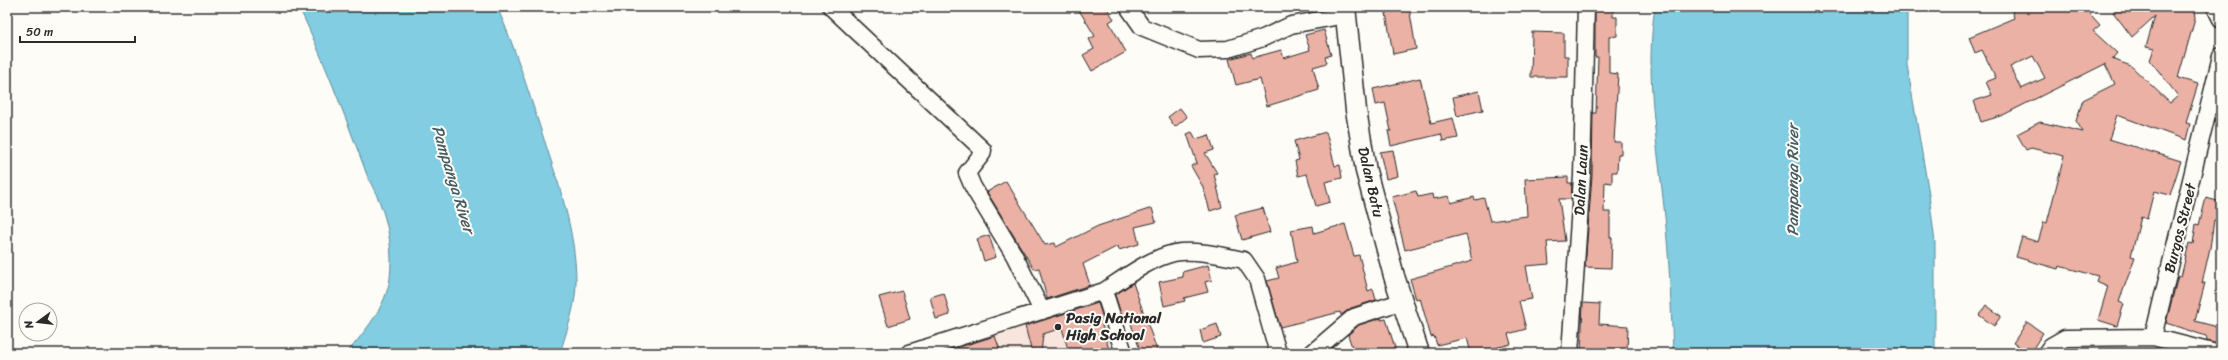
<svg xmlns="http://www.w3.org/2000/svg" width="2228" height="360" font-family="Sriracha,sans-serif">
<rect width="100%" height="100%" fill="#fdfcf7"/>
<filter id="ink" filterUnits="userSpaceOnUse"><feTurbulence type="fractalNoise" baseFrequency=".025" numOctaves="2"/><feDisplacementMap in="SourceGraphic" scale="8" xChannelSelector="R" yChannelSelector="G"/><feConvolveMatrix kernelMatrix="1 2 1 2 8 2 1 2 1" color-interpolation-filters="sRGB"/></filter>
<g filter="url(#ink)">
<path fill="#f8e6de" d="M1098 300 1114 353H924Z"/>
<path fill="#82cde2" stroke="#5f8c99" d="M299 7H497C515 47 527 88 541 130 557 180 576 229 576 282 576 306 567 330 560 353H347C365 331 386 307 390 278 393 252 389 227 380 203 375 190 367 178 363 164 343 111 323 58 299 7Z
M1655 7H1907V65L1929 194 1935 243V353H1673C1671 301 1669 250 1663 198 1656 136 1645 70 1655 7Z"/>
<path fill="#ebb1a5" stroke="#2b2b2b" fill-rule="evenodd" d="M1077 7H1106L1114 19 1109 22 1126 52 1092 71 1083 55 1094 49 1089 39 1095 36Z
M1385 7H1409L1416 49 1393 54Z
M1595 7H1613V17H1617V36L1609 37V73L1618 74 1614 142H1621V154H1618L1617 172H1612V183L1605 182 1604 212H1610V237L1612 238 1611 268 1585 267 1592 176 1593 113H1596L1598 57H1595Z
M2011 7H2084L2100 25 2093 31 2117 53 2112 59 2131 66 2170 103 2178 96 2150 60 2154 49 2146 47 2155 16 2132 37 2113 12 2120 7H2194L2195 19 2178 78 2198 84 2186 123 2190 124 2186 140 2117 115 2109 139 2181 161 2170 195 2154 191 2147 219 2141 217 2131 256 2135 257 2119 302 2124 304 2117 326 2098 320 2108 286 2096 281 2098 276 2059 266 2058 269 2016 257 2022 237 2038 242 2044 222 2047 223 2064 156 2031 148 2026 150 2017 134 2040 122 2083 132 2076 121 2083 100 2115 84 2105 64 2001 116 1981 122 1974 101 1992 95 1986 82 1996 78 1982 50 1975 53 1969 37 2014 18ZM2033 56 2045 78 2021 89 2010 67Z
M1324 30 1331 55 1325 57 1327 63 1313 67 1319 90 1267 106 1260 79 1236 85 1229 59 1251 53 1252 58 1281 50 1284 58 1310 50 1305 35Z
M1532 32 1564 33V56H1568V77H1531Z
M1420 78 1431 123 1453 118 1458 138 1443 141 1441 134 1391 146 1388 131H1391L1385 103 1376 105 1373 89Z
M1479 91 1483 110 1457 116 1453 97Z
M1180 108 1187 117 1175 127 1168 117Z
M1192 132 1196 139 1209 135 1214 150 1205 153 1217 173 1214 174 1222 207 1210 211 1203 187 1191 166 1197 163 1187 134Z
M1326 132 1335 166 1340 165 1342 178 1325 182 1330 202 1316 206 1307 174 1298 176 1295 161 1299 160 1294 141Z
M1393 150 1398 176 1386 179 1380 152Z
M1568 177V183H1572L1571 199H1559L1565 241 1547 242 1549 264 1526 266 1532 299 1519 301 1526 329 1508 334 1511 344 1475 353H1471L1467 338 1437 345 1434 336 1431 337 1420 298 1416 299 1410 279 1472 261 1466 234 1405 250 1392 197 1416 191 1418 197 1432 194 1433 199 1449 196 1451 203 1474 197 1475 200 1484 198 1490 221 1527 216 1525 179Z
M1006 181 1045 245 1055 243 1056 247 1098 226 1152 208 1156 222 1135 227 1139 244 1119 250 1118 246 1083 264 1090 285 1047 299 1039 268 1034 269 987 192Z
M2206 198 2221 202V222L2214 220 2210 248 2202 283H2205L2195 321 2221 328V345L2207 341 2206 336 2166 323 2178 276 2181 277 2189 243 2193 244 2196 224 2199 225Z
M1263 208 1270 232 1242 240 1235 215Z
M1345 224 1354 256 1359 255 1368 291 1373 289 1376 300 1351 308 1341 315 1340 312 1280 327 1267 281 1279 278 1276 268 1297 262 1291 230 1313 226 1314 233Z
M989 235 996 257 984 261 977 239Z
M1208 265 1212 280 1205 282 1208 292 1184 298 1185 301 1164 306 1159 282 1183 277 1182 272Z
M1133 283 1158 353H1141L1128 315 1122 317 1115 295Z
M902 291 910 319 888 326 879 297Z
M944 293 950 315 936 319 930 297Z
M1098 303 1105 324 1102 325 1110 353H1069L1062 328 1043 334 1041 353H1032L1025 326Z
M1583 303 1600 304 1599 324 1628 326 1627 353H1581Z
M1986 305 2001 316 1994 326 1979 315Z
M1381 318V320L1386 319 1396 351 1389 353H1354L1348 335 1359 325Z
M2027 322 2043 333 2030 353 2013 343Z
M1217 324 1221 337 1203 343 1200 330Z
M995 336 1001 353H940Z"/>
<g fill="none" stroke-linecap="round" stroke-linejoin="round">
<defs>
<path id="minor" d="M831 7 983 150 982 154 967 173 973 187 1014 255 1042 311
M1128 7 1142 27 1199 50 1228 49 1263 38 1291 25 1346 15
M2215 7 2221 19
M1104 291C1124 278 1151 258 1174 253 1196 249 1223 256 1244 260L1257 279 1278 353
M2153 337 2221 56
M909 353 1104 291 1124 353
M1312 353 1354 317 1403 301
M1570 353 1582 176 1586 7
M2046 353 2051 346 2065 338 2153 337 2216 353"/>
<path id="major" d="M1345 7 1356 110 1366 171 1394 276 1419 353"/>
</defs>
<use href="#minor" stroke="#2b2b2b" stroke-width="19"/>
<use href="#major" stroke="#2b2b2b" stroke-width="23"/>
<use href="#minor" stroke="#fdfcf7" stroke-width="16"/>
<use href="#major" stroke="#fdfcf7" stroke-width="20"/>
</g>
</g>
<circle fill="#2b2b2b" stroke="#fdfcf7" stroke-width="1.5" cx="1058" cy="327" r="4"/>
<g text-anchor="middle" stroke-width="4" stroke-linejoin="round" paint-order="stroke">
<g font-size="15" fill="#2b2b2b" stroke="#fdfcf7">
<text transform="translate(1581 180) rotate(-87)" y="5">Dalan Laun</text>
<text transform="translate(1371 182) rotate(77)" y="5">Dalan Batu</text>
<text transform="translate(2180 228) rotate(-76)" y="5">Burgos Street</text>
</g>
<g font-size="15" font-weight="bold" fill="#2b2b2b" stroke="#fdfcf7" text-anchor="start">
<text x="1066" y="323">Pasig National<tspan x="1066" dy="17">High School</tspan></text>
</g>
<g font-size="16" font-style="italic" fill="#455c62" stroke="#fdfcf7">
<text transform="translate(454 179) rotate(73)" y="6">Pampanga River</text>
<text transform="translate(1792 180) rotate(-90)" y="6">Pampanga River</text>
</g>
</g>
<rect width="2228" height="360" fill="none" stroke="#fdfcf7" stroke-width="24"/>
<rect x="12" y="12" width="2204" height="336" fill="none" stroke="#2b2b2b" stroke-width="1.5" filter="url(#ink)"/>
<g transform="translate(38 322) rotate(255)"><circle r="19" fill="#fdfcf7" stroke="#a9a8a5"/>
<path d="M0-3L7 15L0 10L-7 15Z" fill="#2b2b2b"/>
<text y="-6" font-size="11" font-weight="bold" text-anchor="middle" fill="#2b2b2b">N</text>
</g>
<path d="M20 36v6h115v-6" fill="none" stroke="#2b2b2b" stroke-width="2"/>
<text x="26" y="36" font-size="12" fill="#2b2b2b" stroke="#fdfcf7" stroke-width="3" paint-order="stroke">50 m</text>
</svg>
